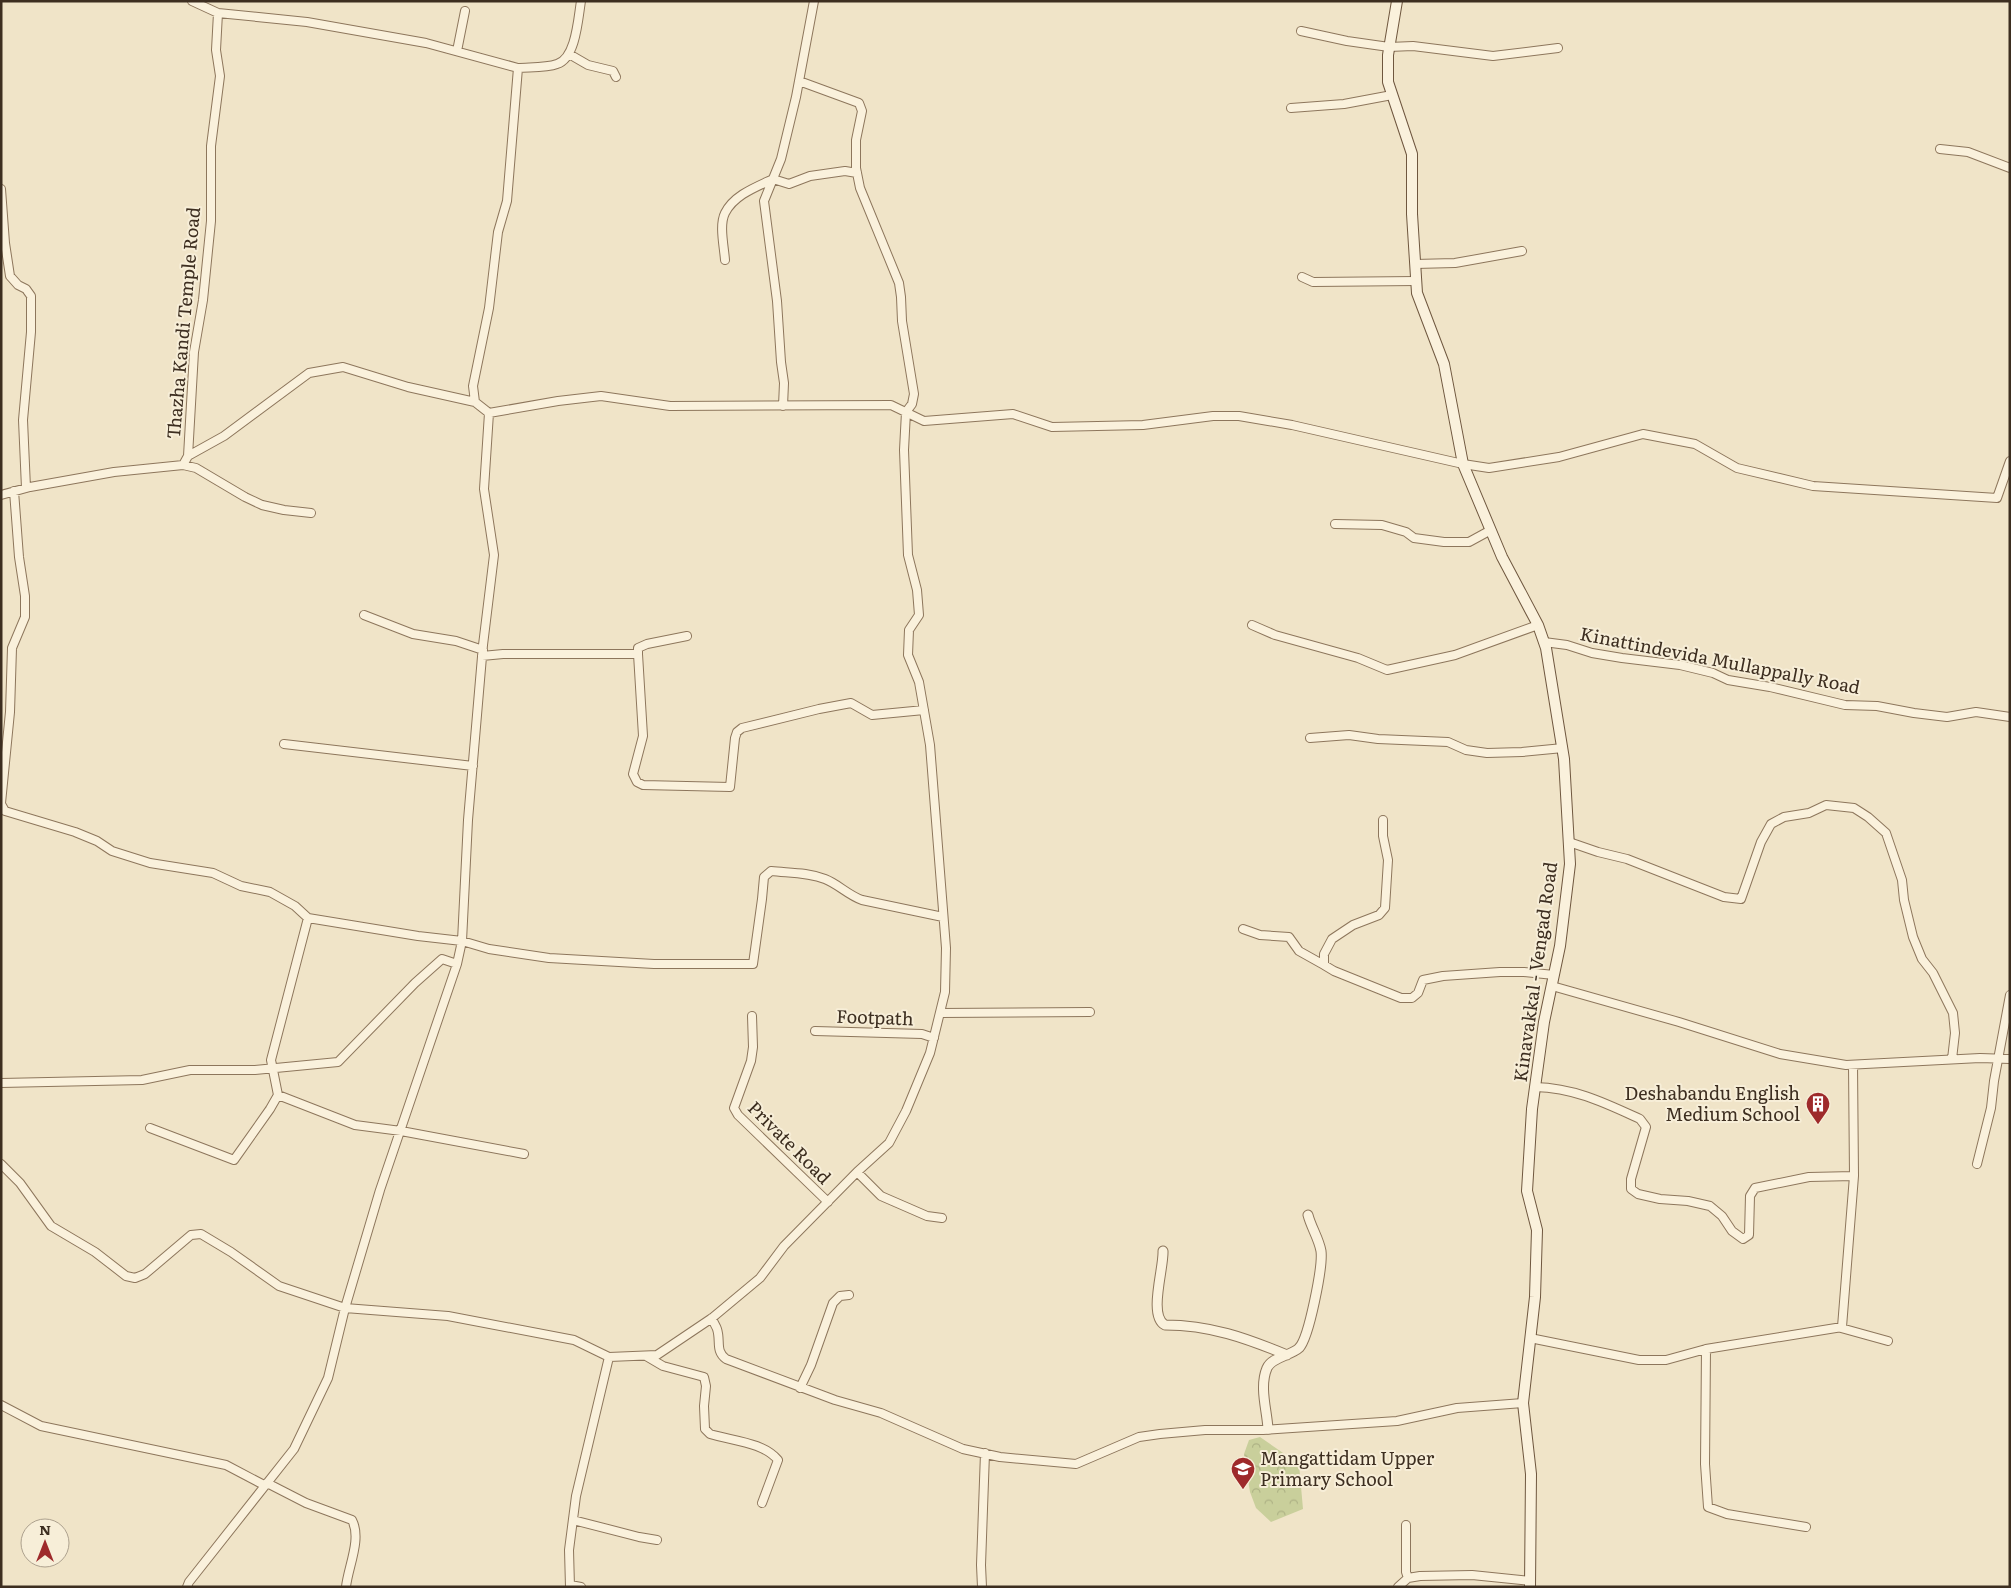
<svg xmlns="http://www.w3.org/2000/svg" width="2011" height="1588" font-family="Literata,serif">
<defs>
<pattern id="park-crowns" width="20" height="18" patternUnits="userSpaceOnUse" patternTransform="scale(1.25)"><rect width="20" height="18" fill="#c9cf9b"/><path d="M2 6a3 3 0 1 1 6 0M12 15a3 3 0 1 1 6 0" fill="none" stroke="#aeb285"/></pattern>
</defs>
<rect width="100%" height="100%" fill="#f0e4c8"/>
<path fill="url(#park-crowns)" d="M1260 1437 1299 1464 1303 1509 1271 1522 1256 1508 1250 1492 1244 1454 1249 1440Z"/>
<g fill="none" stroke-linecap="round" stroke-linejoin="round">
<defs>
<path id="minor" d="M192 1 218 13 307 22 426 43 518 68 507 201 498 232 489 308 473 386 475 402 489 413
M1301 31 1347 41 1389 47 1413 46 1493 56 1558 48
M457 51 465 11
M569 54 588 65 613 71 616 77
M518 68C530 67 546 68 557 64 576 58 578 19 581 1
M1291 108 1344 104 1392 95
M1940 149 1968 152 2010 168
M1 189 5 243 10 276 18 285 26 289 31 296V332L23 420 26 488
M725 260C724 246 719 225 725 213 734 195 756 187 773 179L789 184 810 176 845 171 857 173
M1415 264 1455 263 1522 251
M1302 277 1313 282 1416 281
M783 406 784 383 781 362 777 301 764 201 781 159 796 97 814 1
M188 456 194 352 203 300 211 221V146L220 76 216 50 218 13
M183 465 188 456 224 436 309 373 343 367 408 387 475 402
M1 495 30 487 114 472 183 465 196 468 245 497 262 505 284 510 311 513
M1335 524 1382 525 1406 532 1414 538 1444 542H1469L1491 530
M364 615 413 634 456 641 483 650
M1252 625 1275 635 1358 658 1387 670 1455 655 1538 625
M1544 642 1567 645 1592 653 1622 658 1680 665 1713 673 1728 680 1770 687 1845 705 1877 706 1914 713 1947 717 1976 712 2010 717
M638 654 643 736 633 774 637 782 643 785 730 787 735 738 737 732 742 728 819 709 851 703 872 715 924 710
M482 656 503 654H638V648L647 644 687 636
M1310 738 1349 735 1378 739 1448 742 1466 750 1487 753 1522 752 1563 748
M284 744 473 766
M1 803 10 712 12 648 25 617V596L19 557 14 491
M1 804 5 811 75 832 97 841 112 851 150 863 213 873 241 886 270 892 295 906 308 918 418 936 462 941 489 949 549 958 654 964H753L762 899 764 877 771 871C789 873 807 872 825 879 838 884 848 895 862 900L943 917
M1383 820V836L1388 860 1385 908 1379 915 1353 925 1332 939 1324 954V965L1334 971 1401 998H1412L1418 993 1423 980 1443 976 1500 972H1524L1554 975
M1569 842 1598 852 1627 859 1724 897 1741 899 1761 842 1771 824 1784 817 1809 813 1826 805 1854 808 1868 817 1886 833 1902 880 1904 900 1913 937 1922 959 1933 973 1953 1013 1955 1033 1952 1059
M1243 929 1260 935 1289 937 1299 951 1324 965
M1552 986 1679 1022 1780 1054 1846 1065 1980 1058 2010 1059
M940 1013 1090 1012
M752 1016 753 1047 751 1061 734 1108 738 1115 828 1202
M815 1031 922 1034 934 1038
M1 1083 142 1080 190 1070H255L338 1062 415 983 442 959 457 964
M1535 1087C1575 1088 1605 1103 1640 1119L1646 1127 1631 1179V1189L1638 1194 1660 1199 1688 1201 1710 1206 1722 1216 1732 1231 1743 1239 1749 1235 1750 1196 1755 1188 1809 1177 1854 1176
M278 1095 355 1125 401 1131 524 1154
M150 1128 234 1160 270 1109 278 1095 271 1060 308 918
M1 1164 20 1183 51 1226 95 1252 126 1276 135 1278 145 1274 191 1235 201 1234 231 1252 279 1286 345 1308 448 1316 574 1340 609 1357 657 1355 712 1318 760 1278 784 1246 857 1172 889 1143 906 1111 930 1053 945 992 946 948 930 745 919 682 908 655 909 630 919 615 917 590 908 555 904 450 906 412 912 404 914 394 902 321 901 297 899 283 860 188 856 168V140L862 111 859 103 799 81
M1977 1164 1991 1108 1994 1081 2010 995
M857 1172 881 1196 927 1216 942 1218
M712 1318C713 1322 716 1326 717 1329 721 1341 715 1351 726 1359L835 1400 881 1413 963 1449 1000 1457 1076 1464 1139 1437 1160 1434 1205 1430H1263L1397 1421 1457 1408 1523 1403
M1841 1328 1888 1341
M1530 1338 1639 1360H1666L1706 1349 1842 1327 1854 1176 1853 1065
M1706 1349 1705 1464 1708 1507 1727 1514 1806 1527
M646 1356 663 1366 704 1377 706 1386 704 1406 705 1429 710 1434C733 1441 763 1442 778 1460L762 1503
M800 1388 811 1365 833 1303 840 1296 849 1295
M1 1405 41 1426 226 1465 264 1485
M267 1483 306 1503 352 1520C362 1539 348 1567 346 1587
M573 1520 639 1537 657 1540
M1406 1525V1572L1408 1578
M570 1585 581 1587
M187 1587 189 1582 294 1449 328 1378 345 1308 380 1190 457 964 462 941 468 820 483 645 494 555 484 489 489 413 558 401 601 396 670 406 891 405 924 421 1013 414 1052 427 1143 425 1213 416H1239L1292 425 1463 464 1489 468 1559 457 1643 434 1695 444 1737 468 1813 486 1997 498 2010 461
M570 1587 569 1550 576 1496 609 1357
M982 1587 981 1565 985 1453
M1398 1587 1408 1578 1420 1576 1472 1575 1530 1581"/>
<path id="tertiary" d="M1163 1251C1164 1268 1148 1316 1165 1325 1210 1325 1246 1338 1287 1355
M1268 1429C1267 1410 1259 1387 1267 1368 1272 1357 1290 1356 1299 1348 1309 1338 1323 1266 1321 1251 1319 1239 1311 1227 1308 1215"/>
<path id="secondary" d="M1397 1 1388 55V82L1412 154V214L1417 293 1444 364 1463 464 1502 557 1538 625 1546 648 1564 759 1570 864 1560 946 1544 1022 1532 1109 1527 1191 1537 1230 1535 1297 1523 1403 1531 1474 1530 1587"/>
</defs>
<use href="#minor" stroke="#8d765c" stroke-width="10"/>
<use href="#tertiary" stroke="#8d765c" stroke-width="11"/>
<use href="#secondary" stroke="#6f573f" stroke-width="12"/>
<use href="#minor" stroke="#faf1dc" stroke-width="8"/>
<use href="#tertiary" stroke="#faf1dc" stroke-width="9"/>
<use href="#secondary" stroke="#faf1dc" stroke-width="10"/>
</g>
<defs>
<symbol id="building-pin" viewBox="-11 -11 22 30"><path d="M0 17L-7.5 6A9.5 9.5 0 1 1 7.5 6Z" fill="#9e2a2b" stroke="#f7eed8"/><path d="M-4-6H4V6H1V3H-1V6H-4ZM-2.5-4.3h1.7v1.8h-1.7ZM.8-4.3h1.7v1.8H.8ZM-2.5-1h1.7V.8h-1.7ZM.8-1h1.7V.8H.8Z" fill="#fff"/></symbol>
<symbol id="school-pin" viewBox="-11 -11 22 30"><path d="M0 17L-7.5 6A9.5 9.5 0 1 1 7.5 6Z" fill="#9e2a2b" stroke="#f7eed8"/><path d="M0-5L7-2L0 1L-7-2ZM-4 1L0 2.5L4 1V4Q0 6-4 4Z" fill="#fff"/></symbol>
</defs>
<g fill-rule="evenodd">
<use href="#building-pin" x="1804" y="1090" width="28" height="38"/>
<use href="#school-pin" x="1229" y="1455" width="28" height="38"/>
</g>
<g text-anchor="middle" stroke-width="4" stroke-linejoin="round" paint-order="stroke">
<g font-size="18" fill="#3d2e20" stroke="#f7eed8">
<text transform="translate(184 323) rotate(-85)" y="6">Thazha Kandi Temple Road</text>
<text transform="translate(1720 661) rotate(11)" y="6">Kinattindevida Mullappally Road</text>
<text transform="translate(1536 972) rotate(-82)" y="6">Kinavakkal - Vengad Road</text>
<text transform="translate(875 1018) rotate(2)" y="6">Footpath</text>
<text transform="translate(789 1143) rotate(45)" y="6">Private Road</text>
</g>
<g font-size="18" fill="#3d2e20" stroke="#f7eed8" text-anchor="end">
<text x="1800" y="1100">Deshabandu English<tspan x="1800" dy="21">Medium School</tspan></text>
<text x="1260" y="1465" text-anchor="start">Mangattidam Upper<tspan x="1260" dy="21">Primary School</tspan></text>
</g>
</g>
<rect width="2011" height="1588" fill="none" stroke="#3d2e20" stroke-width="5"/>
<g transform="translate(45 1543)"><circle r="24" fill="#f7eed8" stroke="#ada18e"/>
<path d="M0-4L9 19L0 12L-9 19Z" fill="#9e2a2b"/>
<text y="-8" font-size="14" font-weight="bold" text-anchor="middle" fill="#3d2e20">N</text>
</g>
</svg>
